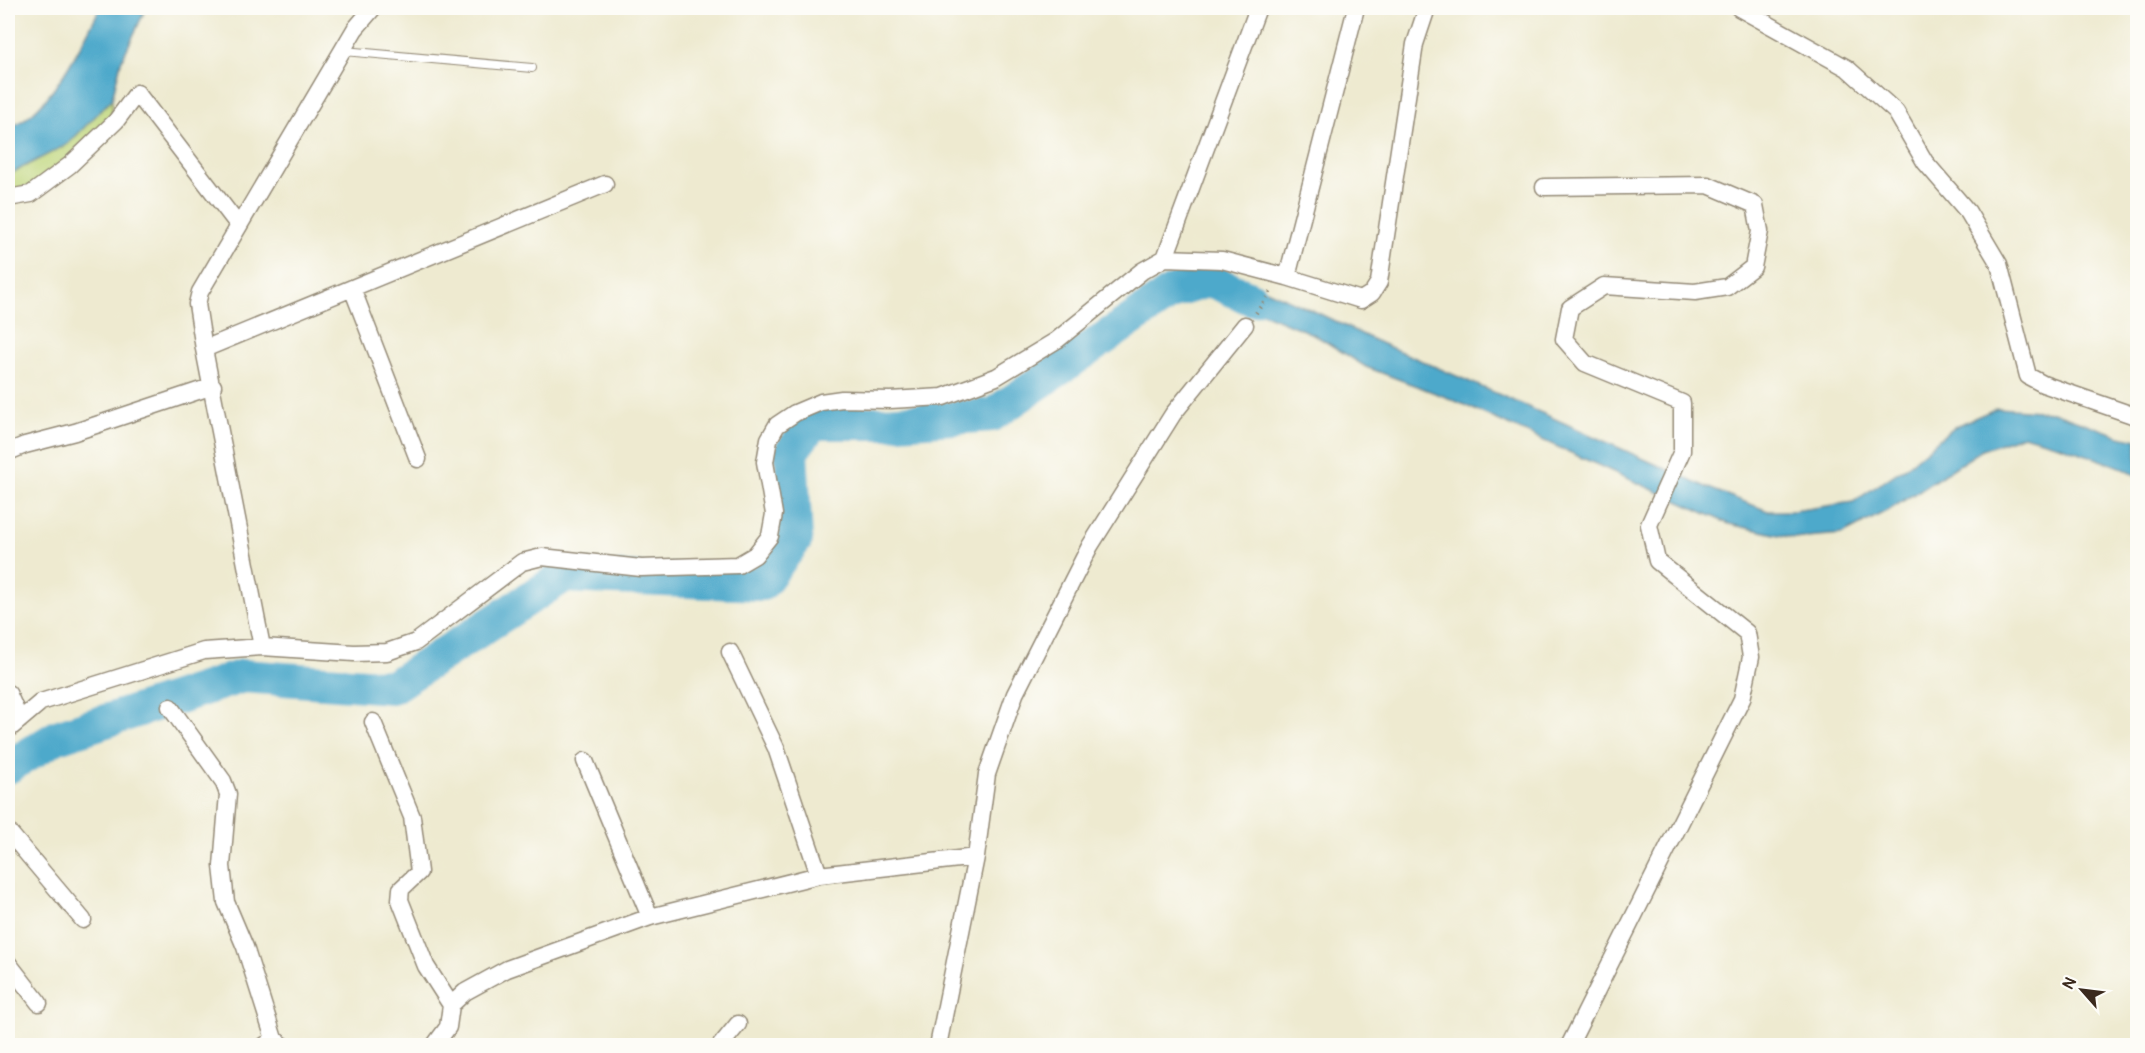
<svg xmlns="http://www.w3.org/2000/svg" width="2145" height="1053" font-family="Pangolin,sans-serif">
<rect width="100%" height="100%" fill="#fdfcf7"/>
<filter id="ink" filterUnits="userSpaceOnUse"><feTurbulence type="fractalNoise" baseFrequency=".0167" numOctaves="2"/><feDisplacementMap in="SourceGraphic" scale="12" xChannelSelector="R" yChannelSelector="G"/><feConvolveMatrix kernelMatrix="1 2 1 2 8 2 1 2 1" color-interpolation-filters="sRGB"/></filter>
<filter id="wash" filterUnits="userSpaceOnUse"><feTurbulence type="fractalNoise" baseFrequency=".008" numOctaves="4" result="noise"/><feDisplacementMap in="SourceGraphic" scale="24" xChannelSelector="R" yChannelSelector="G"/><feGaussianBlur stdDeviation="1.35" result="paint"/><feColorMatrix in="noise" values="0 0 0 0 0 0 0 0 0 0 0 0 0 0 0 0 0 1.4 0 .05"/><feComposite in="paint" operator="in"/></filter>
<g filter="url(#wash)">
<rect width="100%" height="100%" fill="#eeead0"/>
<path fill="#bfd67b" stroke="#7d804c" stroke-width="1.5" d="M112 99V117L77 152 32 186 8 191V175L68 144Z"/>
<path fill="#4da9cb" stroke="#446a74" stroke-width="1.5" d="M100 8H146L121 62 112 99 68 144 8 175V127C47 118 83 42 100 8Z
M1228 277 1264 289 1316 312 1376 341 1544 414 1706 487 1768 511H1793L1853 502 1907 466 1954 427 1997 408 2053 412 2120 436 2137 440V476L2120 467 2059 445 2023 435 1982 450 1892 508 1843 534 1793 538 1729 524 1451 399 1366 367 1315 335 1222 296 1210 280Z"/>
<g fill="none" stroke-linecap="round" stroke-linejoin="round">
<path stroke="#4da9cb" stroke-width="34" d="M8 767 57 737 243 676 392 687 564 576 762 584 796 539 791 452 813 423H885L992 415 1172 292 1210 280 1252 299"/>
</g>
</g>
<g filter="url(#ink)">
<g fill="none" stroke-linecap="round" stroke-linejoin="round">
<defs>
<path id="service" d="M344 51 532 68"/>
<path id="minor" d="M1739 8 1847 68 1896 112 1925 162 1968 212 1999 264 2028 376 2043 384 2138 417
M1544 187 1708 185 1755 205 1760 231 1753 267 1727 287 1695 292 1604 286 1570 308 1564 339 1585 363 1682 403V451L1649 525 1657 561 1747 633 1751 657 1742 699 1569 1046
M8 198 31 194 70 165 116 121 137 93 239 226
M1165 258 1258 8
M1287 277 1356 8
M352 288 418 459
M204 349 605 184
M8 452 25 445 75 432 213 386
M262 647 204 349 197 304 200 292 355 29 373 8
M730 652 776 748 819 875
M8 693 20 720
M170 707 223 781 228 794 222 866 226 902 245 947 274 1039
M373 722 412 817 419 872 401 889 400 900 426 966 451 1005
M8 730 41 702 204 651 262 647 354 653 387 652 416 642 522 562 542 557 641 568 738 565 755 555 770 536 774 514 765 462 769 439 777 425 795 413 821 402 842 399 890 400 943 397 996 377 1057 340 1142 271 1165 258 1222 260 1287 277 1361 300 1372 293 1379 282 1415 44 1427 8
M585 761 650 917
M8 831 83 920
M8 963 39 1003
M264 1046 274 1039 284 1046
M434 1046 448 1027 451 1005 465 992 507 969 650 917 819 875 976 857
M720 1046 738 1024
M938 1046 976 857 987 774 1015 694 1090 546 1173 414 1245 325"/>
</defs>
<use href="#service" stroke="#948a77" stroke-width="10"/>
<use href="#minor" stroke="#948a77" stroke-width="19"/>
<path stroke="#948a77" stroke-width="4" stroke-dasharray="1.5 4.5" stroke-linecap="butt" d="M1256 313 1272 290"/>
<use href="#service" stroke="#fff" stroke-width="8"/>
<use href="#minor" stroke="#fff" stroke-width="16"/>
</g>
</g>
<rect width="2145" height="1053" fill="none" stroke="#fdfcf7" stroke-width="30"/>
<g transform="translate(2082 990) rotate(298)" stroke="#fdfcf7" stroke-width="4.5" paint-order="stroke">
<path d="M0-4.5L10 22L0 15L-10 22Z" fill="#3b2a1e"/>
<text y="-9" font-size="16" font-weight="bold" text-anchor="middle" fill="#3b2a1e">N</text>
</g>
</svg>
